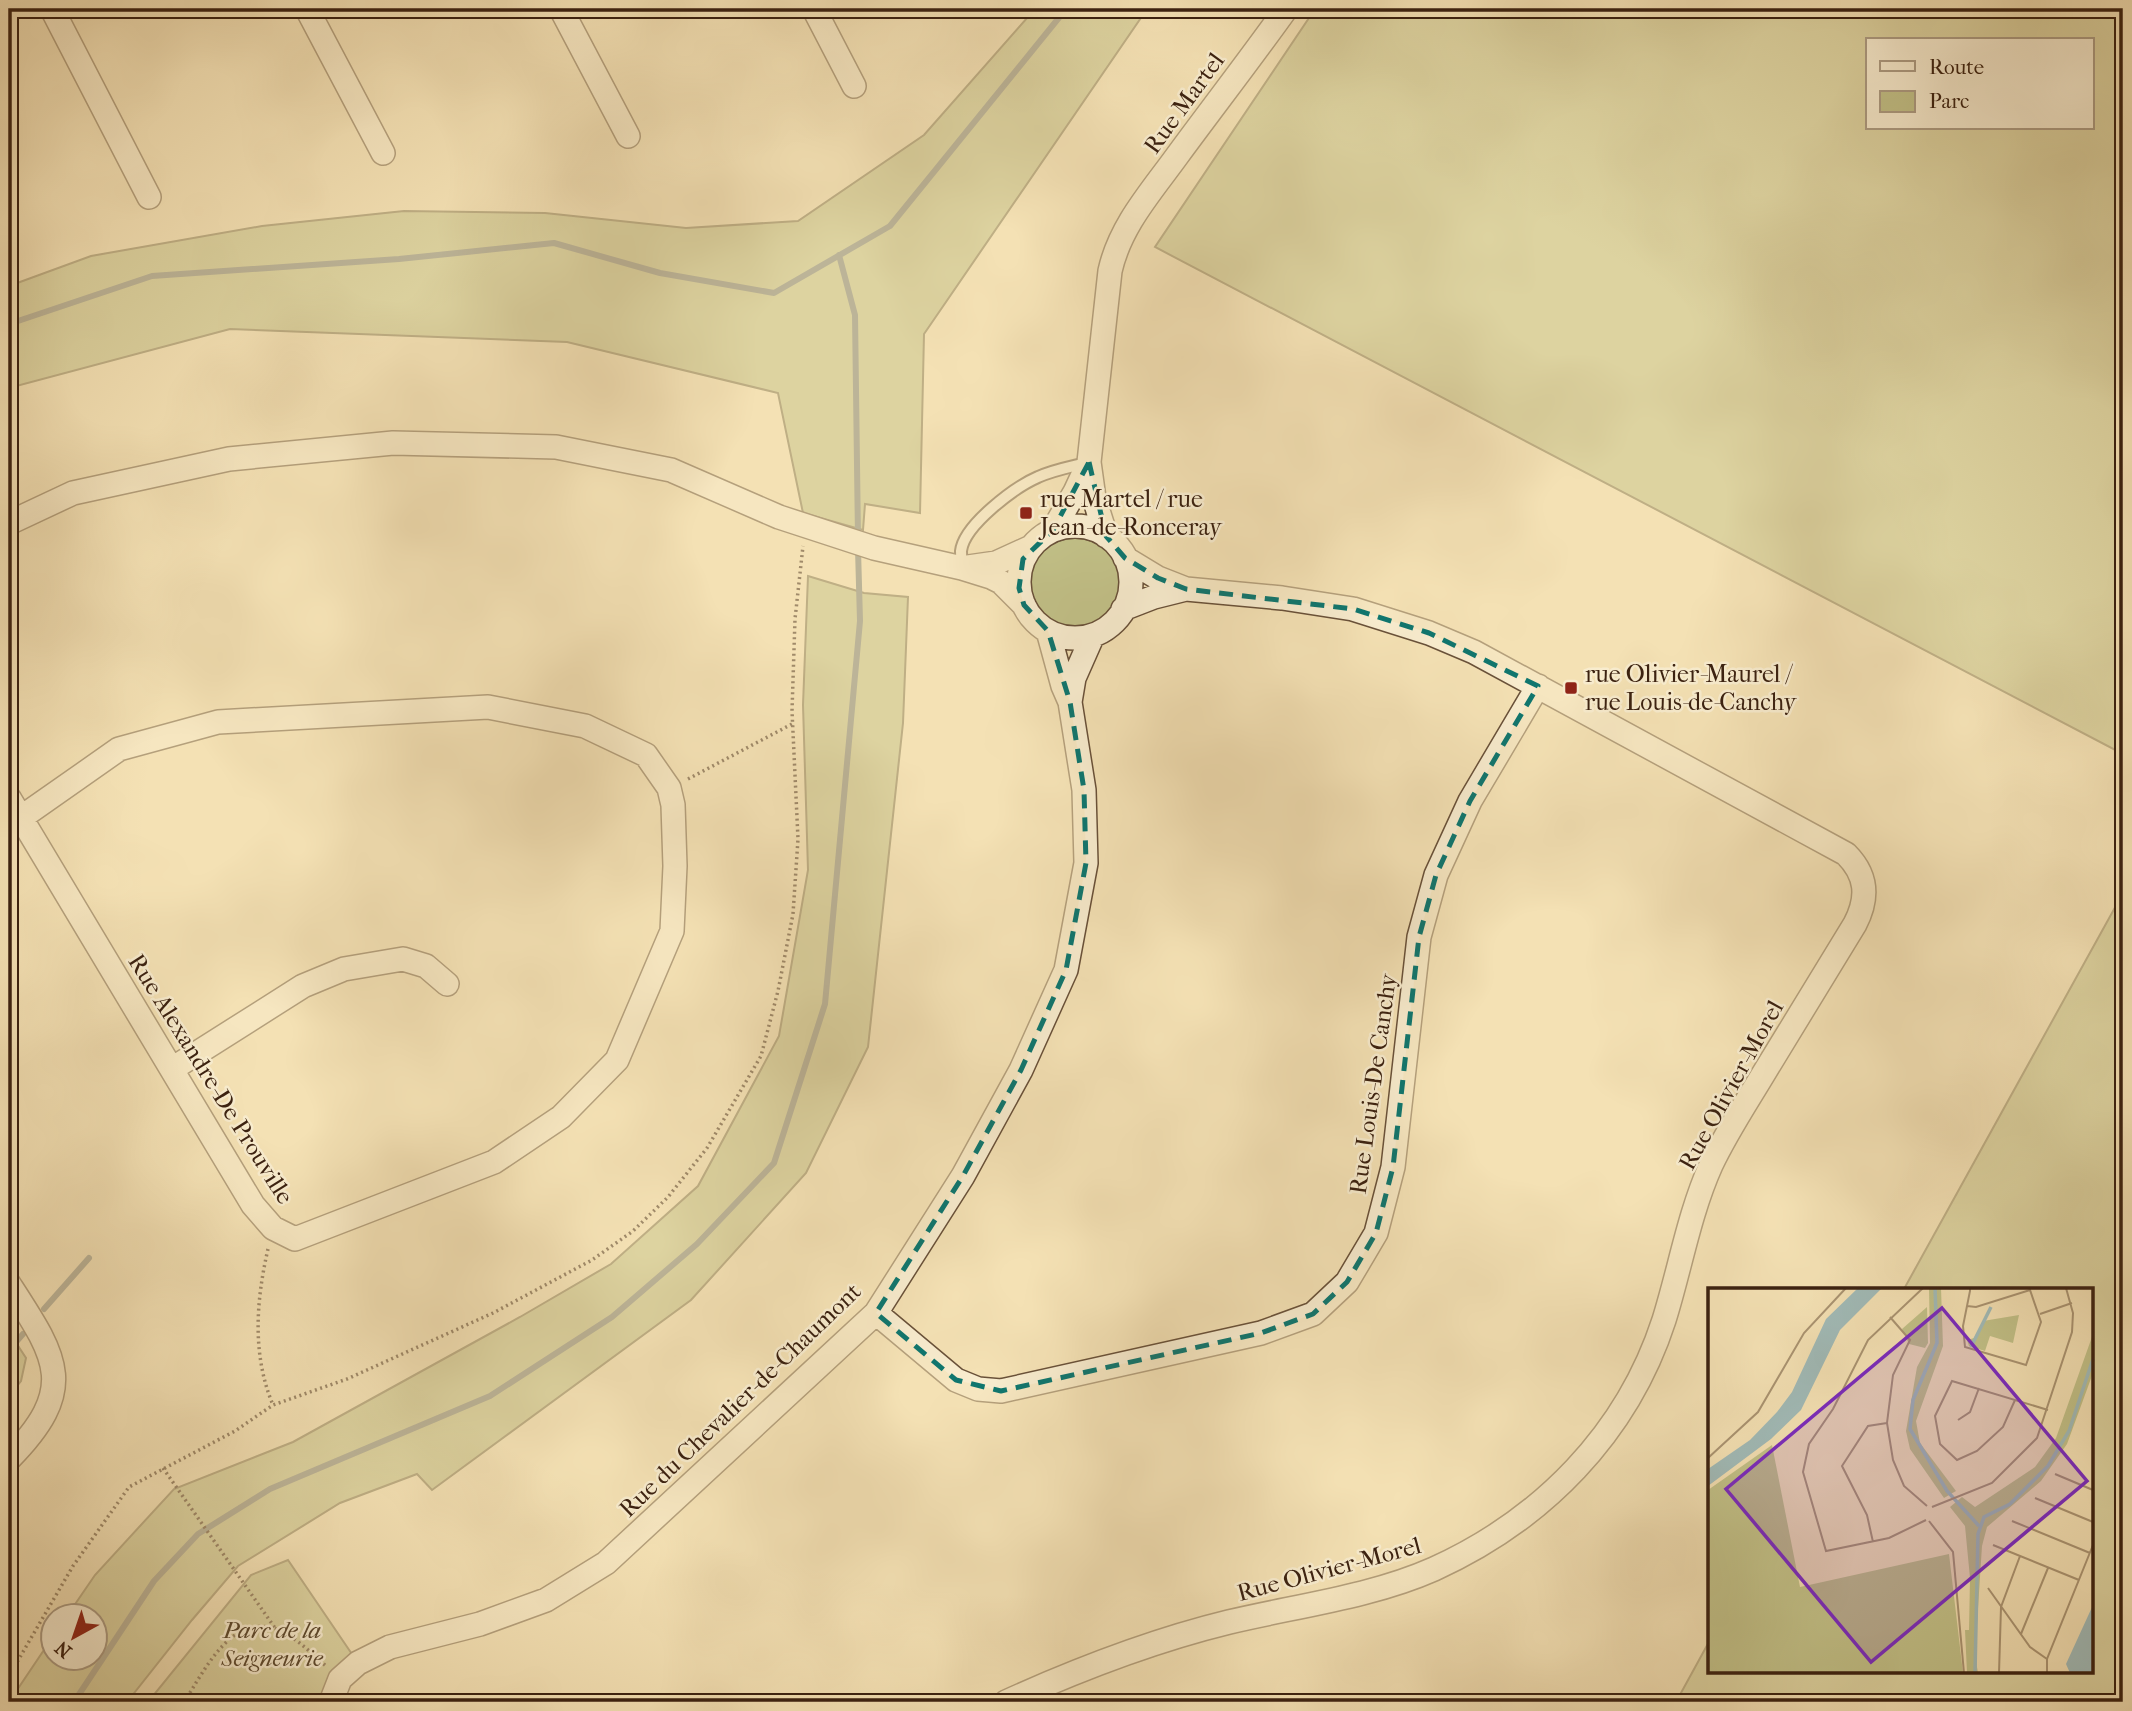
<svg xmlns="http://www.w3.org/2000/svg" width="2132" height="1711" font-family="'IM FELL French Canon',serif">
<rect width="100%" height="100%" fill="#f4e1b4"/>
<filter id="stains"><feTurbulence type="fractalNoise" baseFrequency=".00286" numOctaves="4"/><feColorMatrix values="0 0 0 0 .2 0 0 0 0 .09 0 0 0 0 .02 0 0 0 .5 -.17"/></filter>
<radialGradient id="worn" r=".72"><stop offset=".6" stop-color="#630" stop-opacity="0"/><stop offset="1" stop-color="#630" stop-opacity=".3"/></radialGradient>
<path fill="#c2c188" stroke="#7e714c" stroke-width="2" fill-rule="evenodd" d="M1035 9H1147L924 334 920 513 865 504 863 530 803 513 778 393 567 342 230 329 9 388V286L91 256 262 226 404 211 545 213 686 228 798 221 924 135Z
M1315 9H2123V754L1155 247ZM2092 40V128H1868V40Z
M1028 585a47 47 0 1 1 94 0a47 47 0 1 1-94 0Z
M808 576 864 593 908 597 903 723 868 1047 806 1173 691 1300 432 1490 417 1474 340 1503 238 1566 192 1620 127 1702H9L52 1638V1658H94V1616H67L95 1575 174 1489 293 1442 520 1317 611 1264 698 1186 779 1036 808 870 803 705Z
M2123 893V1702H1676L1710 1640V1671H2092V1289H1904Z
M9 1332 26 1358 21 1381 9 1396Z
M288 1560 358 1663 331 1702H148L251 1575Z"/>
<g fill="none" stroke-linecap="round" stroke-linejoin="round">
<path stroke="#787d75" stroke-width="6" d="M839 255 855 315 858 538
M9 324 152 276 399 259 554 243 660 273 774 293 890 226 1066 9
M44 1309 89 1258
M9 1350 23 1334
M74 1702 154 1581 198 1534 270 1489 490 1396 612 1317 697 1244 774 1163 825 1004 860 621 858 549"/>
<defs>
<path id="lane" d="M962 568C962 563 961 557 961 551 964 525 1015 487 1038 477 1053 470 1070 467 1086 463"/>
<path id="street" d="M52 9 149 197
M307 9 383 153
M561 9 628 136
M814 9 854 86
M9 523 73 493 229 459 393 443 556 447 671 470 779 517 874 548 962 568 991 577 1001 582 1024 605
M1019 582a56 56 0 1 1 112 0a56 56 0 1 1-112 0Z
M1053 530 1075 492 1089 462
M1106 536 1094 498 1089 462 1110 271C1120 226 1151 192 1177 156 1213 107 1251 58 1286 9
M968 567 996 563 1029 548
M1123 609 1154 597 1186 589
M1070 702 1074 678 1093 635
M9 798 253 1205 273 1228 295 1239 494 1162 561 1117 617 1060 672 931 675 866 673 805 669 788 646 755 585 726 488 707 218 722 119 749 22 817
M172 1069 303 986 344 969 403 959 426 966 447 984
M9 1284C57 1358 79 1388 9 1459
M876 1313 956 1380 978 1389 1001 1391 1261 1333 1313 1314 1347 1282 1376 1233 1393 1167 1419 937 1436 875 1470 801 1538 686
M331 1702 340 1679 358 1663 390 1647 480 1624 546 1600 606 1563 876 1313 963 1176 1021 1070 1066 970 1086 863 1084 790 1070 702 1063 686 1048 631
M1006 1702C1079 1669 1151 1641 1229 1622 1296 1606 1371 1597 1434 1569 1542 1520 1627 1434 1664 1320 1680 1269 1689 1214 1711 1165 1726 1133 1746 1103 1764 1073 1795 1023 1825 973 1855 924 1869 897 1867 875 1846 854L1474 652 1429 633 1353 609 1282 598 1186 589 1158 578 1125 558"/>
</defs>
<use href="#lane" stroke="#695139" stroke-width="14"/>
<use href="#street" stroke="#695139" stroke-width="26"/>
<path stroke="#3b2110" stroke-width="3.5" stroke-dasharray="2 3.5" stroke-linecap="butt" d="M688 779 792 724
M268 1249C256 1301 252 1355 273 1405
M163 1468 275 1628
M9 1676 73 1566 129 1487 235 1431 273 1405 347 1379 493 1313 592 1260 633 1231 668 1197 707 1148 761 1056 778 991 793 914 798 839 792 711 795 619 803 546
M184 1702C204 1672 229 1616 273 1628 293 1634 311 1653 326 1666"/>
<use href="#lane" stroke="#f8ecce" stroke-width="10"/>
<use href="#street" stroke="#f8ecce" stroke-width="23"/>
</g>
<path d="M0 0H2132V1711H0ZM1089 462 1106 536 1125 558 1158 578 1186 589 1353 609 1429 633 1538 686 1470 801 1436 875 1419 937 1393 1167 1376 1233 1347 1282 1313 1314 1261 1333 1001 1391 956 1380 876 1313 963 1176 1021 1070 1066 970 1086 863 1084 790 1070 702 1048 631 1024 605 1019 588 1023 559 1053 530Z" fill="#f4e1b4" fill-opacity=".55" fill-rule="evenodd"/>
<path fill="none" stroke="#0f766e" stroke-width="5" stroke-dasharray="14 9" stroke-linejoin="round" d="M1089 462 1106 536 1125 558 1158 578 1186 589 1353 609 1429 633 1538 686 1470 801 1436 875 1419 937 1393 1167 1376 1233 1347 1282 1313 1314 1261 1333 1001 1391 956 1380 876 1313 963 1176 1021 1070 1066 970 1086 863 1084 790 1070 702 1048 631 1024 605 1019 588 1023 559 1053 530Z"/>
<g fill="#8f2418" stroke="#f8ecce" stroke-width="2.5">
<rect x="1019" y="506" width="14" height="14" rx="3.5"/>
<rect x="1564" y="681" width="14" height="14" rx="3.5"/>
</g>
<g text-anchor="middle" stroke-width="5" stroke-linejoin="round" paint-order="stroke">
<g font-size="24" fill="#3b2110" stroke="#f8ecce">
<text transform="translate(1184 103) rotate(-54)" y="8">Rue Martel</text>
<text transform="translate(211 1079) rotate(58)" y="8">Rue Alexandre-De Prouville</text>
<text transform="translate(1373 1084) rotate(-82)" y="8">Rue Louis-De Canchy</text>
<text transform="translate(1731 1085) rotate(-61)" y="8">Rue Olivier-Morel</text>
<text transform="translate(740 1400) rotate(-44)" y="8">Rue du Chevalier-de-Chaumont</text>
<text transform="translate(1329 1569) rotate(-15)" y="8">Rue Olivier-Morel</text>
</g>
<g font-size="24" fill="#3b2110" stroke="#f8ecce" text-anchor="start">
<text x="1040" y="507">rue Martel / rue<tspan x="1040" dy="28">Jean-de-Ronceray</tspan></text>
<text x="1585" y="682">rue Olivier-Maurel /<tspan x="1585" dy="28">rue Louis-de-Canchy</tspan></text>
</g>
<g font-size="24" font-style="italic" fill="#5d492e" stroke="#f8ecce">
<text x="272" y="1638">Parc de la<tspan x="272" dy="28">Seigneurie</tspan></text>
</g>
</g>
<g transform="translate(1708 1288)">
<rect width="385" height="385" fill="#f4e1b4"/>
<path d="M221 0H233L235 58 208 133 212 155 248 203 236 210 202 161 198 143 209 79 222 55ZM219 19 220 55 217 60 201 56 194 41ZM311 27 305 55 282 48 277 63 261 58 259 52 266 50 275 33ZM385 46V85L359 156 333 193 279 239 274 258 267 367 270 385H259L257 342H261L262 290 257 238 242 219 254 209 267 219 327 179 348 150ZM64 157 92 299 241 266 255 385H0V202Z" fill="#c2c188"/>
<path d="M150 0H174L132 42 93 122 63 151 0 198V181L42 152 69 124 84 104 118 31ZM385 317V385H362L358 376Z" fill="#a1bbb8"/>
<path fill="none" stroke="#a1bbb8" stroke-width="3.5" d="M227 0 229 55 205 112 202 141 239 203 271 238M263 59 283 19M267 385 270 246 276 229 302 216 340 178 361 143 385 71"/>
<path fill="none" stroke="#aa9472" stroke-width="2" d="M215 0 160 52 125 121 101 156 95 184 118 263 181 250 218 232M259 18 268 19 322 2 333 34 318 77 257 59 255 38 262 3V0M332 26 364 15M182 29 202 52 185 87 179 135 185 172 196 198 219 218M307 112 295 139 269 163 249 172 232 156 227 128 244 93 340 122M250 132 262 124 271 100M0 170 50 124 96 45 138 0M347 186 385 202M327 210 385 234M224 219 284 195 329 150 364 44 365 25 358 0M221 233 245 264 256 385M304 233 382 265M165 254 159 227 134 178 160 138 179 135M285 257 371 292M280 300 322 359 339 371M313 346 340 280M291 385 293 319 312 268M339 385V371L385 257"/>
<path fill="#7b2cbf" fill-opacity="0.15" stroke="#7b2cbf" stroke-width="3.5" d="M234 20 379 193 163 374 18 201Z"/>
<rect width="385" height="385" fill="none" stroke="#3b2110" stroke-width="3.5"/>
</g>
<rect width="2132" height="1711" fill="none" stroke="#f4e1b4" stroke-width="35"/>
<rect x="10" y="10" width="2111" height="1690" fill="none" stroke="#3b2110" stroke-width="3.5"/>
<rect x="18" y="18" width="2097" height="1676" fill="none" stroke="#3b2110" stroke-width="2"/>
<rect x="1866" y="38" width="228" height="91" fill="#f8ecce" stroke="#ac9b82" stroke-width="2"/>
<rect x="1880" y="61" width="35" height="10" fill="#f8ecce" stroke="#ac9b82" stroke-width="2"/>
<text x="1929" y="74" font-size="21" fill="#3b2110">Route</text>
<rect x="1880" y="91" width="35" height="21" fill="#c2c188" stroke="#ac9b82" stroke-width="2"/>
<text x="1929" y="108" font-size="21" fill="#3b2110">Parc</text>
<g transform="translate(74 1637) rotate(220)"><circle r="33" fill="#f8ecce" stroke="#ac9b82" stroke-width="2"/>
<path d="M0-5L12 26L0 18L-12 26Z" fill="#8f2418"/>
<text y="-10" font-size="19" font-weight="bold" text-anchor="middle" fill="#3b2110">N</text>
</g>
<rect width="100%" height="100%" filter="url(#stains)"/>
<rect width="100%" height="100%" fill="url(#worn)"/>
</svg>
